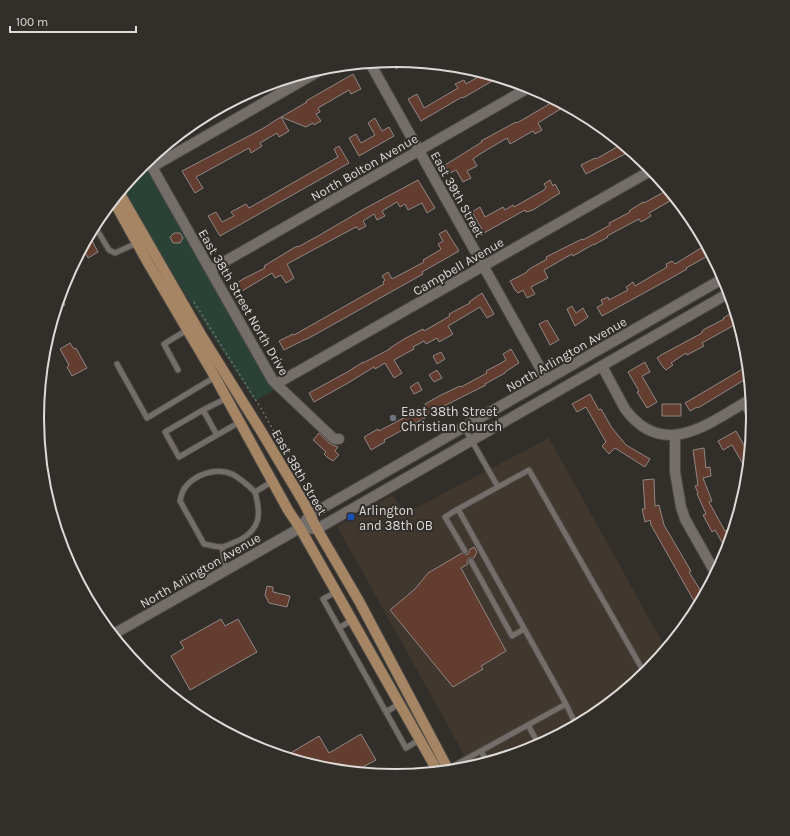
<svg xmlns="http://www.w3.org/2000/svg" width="790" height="836" font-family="Karla,sans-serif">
<rect width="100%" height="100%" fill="#322e29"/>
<path fill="#40372e" d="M549 438 666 649 648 671 594 716 532 749 471 767 337 526 392 495 406 513Z"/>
<path fill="#2a4236" d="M144 163 274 390 255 401 189 300 121 190Z"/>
<path fill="#643d31" stroke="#8f8784" d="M391 60H395L409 61 396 69Z
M485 73 499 77 463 98 462 97 421 121 408 99 417 94 424 108 458 88 455 84 464 80 466 84Z
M353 74 361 89 351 94 349 90 318 108 320 112 316 114 321 121 314 125 313 123 306 127 281 117 289 131 279 137 277 133 260 143 262 146 251 153 249 148 196 177 203 188 195 193 182 171 262 129 276 120 307 102 306 101Z
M556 100 559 102 562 108 538 123 542 130 535 134 533 131 510 144 507 138 480 154 473 159 477 166 467 171 471 178 463 182 456 170 450 173 445 165 482 142 481 141 516 122 517 123Z
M375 118 382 131 389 127 394 136 359 156 349 138 356 134 361 143 375 135 368 123Z
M622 144 631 151 586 174 581 165 595 158 596 159Z
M339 146 349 163 220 236 208 216 216 212 222 222 234 216 231 212 246 204 249 208 338 157 334 149Z
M418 180 435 208 427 213 422 203 408 210 405 204 400 207 397 202 382 211 385 216 377 220 374 214 363 221 366 226 359 230 357 227 354 228 287 264 294 278 286 283 281 275 275 278 272 273 242 291 237 283 243 279 265 268 264 266 297 246 298 247 318 236 364 209Z
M550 180 553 186 555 184 560 193 533 210 526 212 525 210 484 233 472 212 480 207 485 217 503 207 505 210 513 205 514 207 544 190 546 187 544 184Z
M664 192 670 201 649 213 651 216 641 222 639 219 607 236 608 237 594 245V244L573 256 572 254 544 270 548 278 531 287 535 294 527 298 523 290 518 293 515 290 510 281 527 272V271L531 268 547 259 546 257 582 239 583 240 610 225 609 223 613 221 630 212 629 211 643 202 644 203Z
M446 230 459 251 422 272 423 274 309 338 304 340 284 350 279 341 293 334 294 335 384 284 383 282 385 280 382 276 388 272 392 279 424 262 423 260 440 250 441 249 438 244 443 241 439 234Z
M174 233H180L183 238 180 243H173L170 237Z
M89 235 98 252 88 258 82 247Z
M701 248 706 257 686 268 687 269 673 277 602 316 597 307 603 304 601 300 608 297 609 300 628 290 626 287 633 282 635 286 667 267 666 264 672 261 675 264Z
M482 293 494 314 487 318 480 307 448 326 453 334 439 342 437 338 426 344 424 341 413 347 414 349 394 360 402 373 394 378 385 363 375 369 374 367 348 383 314 402 309 393 349 371 363 362V363L390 349V348L404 339 423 329 424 331 450 316 449 314 470 303 469 302Z
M60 295 65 305 55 310 58 303Z
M572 306 576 313 583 308 588 317 575 326 567 309Z
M735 311 738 323 702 343 704 346 687 355 686 353 671 363 673 365 666 370 663 367 657 358 661 355 702 333V331L705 329 724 319 723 318Z
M547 320 559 340 550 345 539 324Z
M70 343 74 349 76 348 87 368 72 376 67 367 69 365 60 349Z
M511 349 519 363 505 372V373L485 384 486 385 424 416 425 418 384 440 385 442 371 450 364 437 378 429 379 431 426 406 425 404 439 396 460 386 461 387 487 373 486 371 503 362 506 360 503 354Z
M441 352 445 359 437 364 433 356Z
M645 362 650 372 642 376 657 402 647 408 637 392 639 391 628 372Z
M746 367 748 372 749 377 698 408 697 407 690 411 685 403Z
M437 370 442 378 434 382 429 375Z
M418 382 422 390 414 394 410 387Z
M590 394 599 410 601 409 612 428 626 445 650 459 645 467 615 448 609 454 602 446 606 442 586 407 577 412 572 404Z
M662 404H681V416H662Z
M736 431 749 454 748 473 732 445 723 450 718 441Z
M319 433 330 444 338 447 335 451 339 455 333 461 327 457 324 454 326 452 313 440Z
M704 448 706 468 710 467 711 476 703 478 712 501 709 502 725 531 728 530 731 536 727 551 715 530 712 532 703 515 706 514 697 494 698 493 695 486 698 485 693 450Z
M654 479 655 506 659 505 664 525 691 571 689 572 704 596 698 608 651 525 650 520 645 522 642 509H645L643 480Z
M474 547 477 552 474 558H469L467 561 468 564 461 568 506 651 481 666 483 669 453 687 390 610 415 589 428 573 462 553 467 555 469 553V550Z
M267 586 273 587V592L290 596 287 607 269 603 265 595Z
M221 619 225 626 238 619 257 652 190 690 171 656 184 648 180 642Z
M361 734 376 760 359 769 361 773 325 769 284 757 319 736 329 753Z"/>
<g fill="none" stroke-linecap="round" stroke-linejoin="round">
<defs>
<path id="service" d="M94 225 109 250 115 253 137 243
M117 364 147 418 215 377
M178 370 164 344 187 330
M227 398 203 410 217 435 240 422
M203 410 165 432 179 457 217 435
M464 427 498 487 458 509 566 704 576 725
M498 487 529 470 645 674
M255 492C261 514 261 528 240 540 234 542 228 546 222 547 217 547 209 545 204 544L180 501C181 497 182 492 184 489 194 474 217 467 232 474 241 479 248 485 255 492L273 481
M458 509 445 517 465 551
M222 547 226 571
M471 561 512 636 524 629
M336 592 323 599 406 748 419 740
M339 628 352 620
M386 712 399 704
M528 725 539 745
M481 751 487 762
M448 769 566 704"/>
<path id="minor" d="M370 63 547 380
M148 160 273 381 334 439H339
M152 167 326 67
M210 270 530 87
M602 366 625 409C664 461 709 423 751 399
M276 384 652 170
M745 403 753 417
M675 436V472L681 507 685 519 716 574"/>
<path id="secondary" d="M300 528 317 529 331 521 729 293
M112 635 300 528 310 515 361 486 724 278"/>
<path id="primary" d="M119 192 203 338 261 431 304 503 317 529 359 601 449 771
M113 200 148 263 215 377 288 510 300 528 438 772"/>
</defs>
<use href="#service" stroke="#4d4945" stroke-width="7"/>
<use href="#minor" stroke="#4d4945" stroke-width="12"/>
<use href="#secondary" stroke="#4d4945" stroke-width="12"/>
<use href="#primary" stroke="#4d4945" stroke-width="12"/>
<path stroke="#76726e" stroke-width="1.5" stroke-dasharray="2 3" stroke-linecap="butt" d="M194 302 262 410 290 461"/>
<use href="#service" stroke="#746e6a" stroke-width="5"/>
<use href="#minor" stroke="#746e6a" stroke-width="10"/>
<use href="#secondary" stroke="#746e6a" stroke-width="10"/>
<use href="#primary" stroke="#a58563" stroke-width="10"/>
</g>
<circle fill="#6b7280" stroke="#322e29" stroke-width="1.5" cx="393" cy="418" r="4"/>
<rect fill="#1a4fb4" stroke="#322e29" stroke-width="1.5" x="347" y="513" width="8" height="8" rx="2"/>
<g text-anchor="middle" stroke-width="4" stroke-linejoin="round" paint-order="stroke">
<g font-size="13" fill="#dedad8" stroke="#322e29">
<text transform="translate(364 167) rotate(-30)" y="5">North Bolton Avenue</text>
<text transform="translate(458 194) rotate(61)" y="5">East 39th Street</text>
<text transform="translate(458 266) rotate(-30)" y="5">Campbell Avenue</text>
<text transform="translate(244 302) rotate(60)" y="5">East 38th Street North Drive</text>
<text transform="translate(566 354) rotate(-30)" y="5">North Arlington Avenue</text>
<text transform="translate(300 472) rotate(60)" y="5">East 38th Street</text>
<text transform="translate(200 570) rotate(-30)" y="5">North Arlington Avenue</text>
</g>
<g font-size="13" fill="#dedad8" stroke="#322e29" text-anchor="start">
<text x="401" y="416">East 38th Street<tspan x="401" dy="15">Christian Church</tspan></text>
<text x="359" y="515">Arlington<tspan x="359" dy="15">and 38th OB</tspan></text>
</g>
</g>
<path d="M0 0H790V836H0ZM44 418a351 351 0 1 1 702 0a351 351 0 1 1-702 0Z" fill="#322e29" fill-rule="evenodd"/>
<path fill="none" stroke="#dedad8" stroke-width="2" d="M44 418a351 351 0 1 1 702 0a351 351 0 1 1-702 0Z"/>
<path d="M10 26v6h126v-6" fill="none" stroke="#dedad8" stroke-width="2"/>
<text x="16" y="26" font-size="12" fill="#dedad8" stroke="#322e29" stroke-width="3" paint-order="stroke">100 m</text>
</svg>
